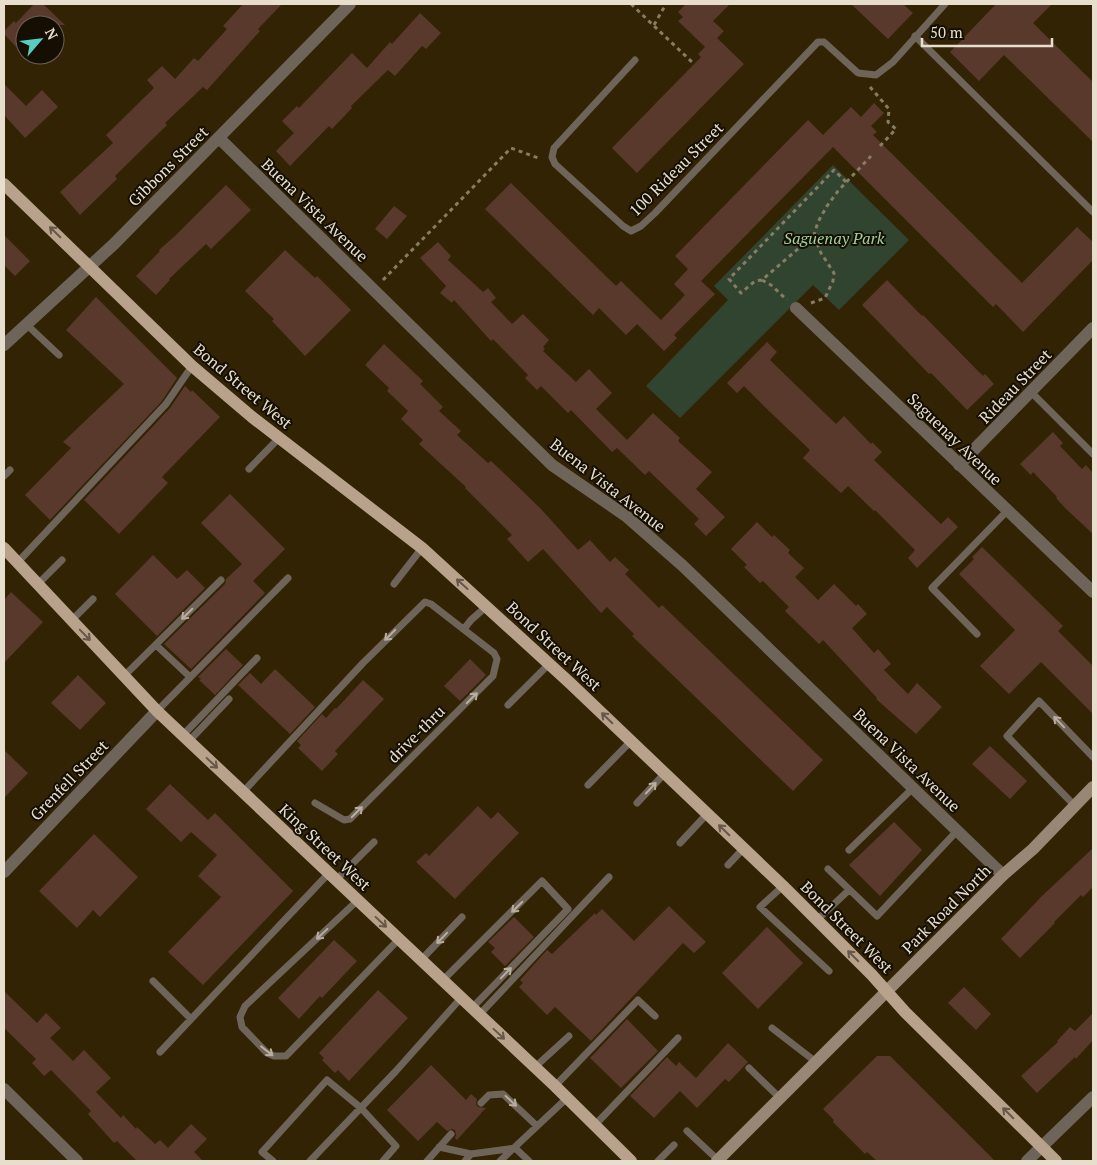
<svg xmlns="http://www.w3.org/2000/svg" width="1097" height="1165" font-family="'PT Serif',serif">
<rect width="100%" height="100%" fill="#322304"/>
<path fill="#314430" d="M833 165 909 240 839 310 813 285 680 418 646 386 728 300 714 286Z"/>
<path fill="#58392b" d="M34 4H43L65 25H25V42L18 49 4 34V31L14 21 16 23Z
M243 4H282L258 29 260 31 207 90 203 87 165 123 167 125 115 176 117 179 80 215 60 192 113 143 106 135 154 88 147 80 162 66 175 79 194 58 198 61 227 29 223 26Z
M686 4H730L713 21 724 31 717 38 744 64 637 173 612 148 701 57 698 54 705 47 678 21 683 17 678 12Z
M851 4H903L913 13 888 39Z
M996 4H1052L1033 23 1093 82V142L1004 55 979 81 950 52Z
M420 13 441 33 426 49 422 46 395 76 388 70 351 106 352 108 332 129 329 126 290 166 276 151 294 133 282 121 297 106 299 108 352 53 367 68 390 42 392 44Z
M4 84 26 106 42 90 58 107 25 138 4 115Z
M874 103 884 113 871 126 877 132 873 135 1022 283 1077 227 1093 242V260L1023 332 996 304 993 307 833 147 701 281 715 294 674 335 677 338 664 351 637 324 626 335 599 308 593 315 485 209 511 183 616 286 621 281 661 320 685 295 674 284 688 269 675 256 808 120 823 135 851 107 861 117Z
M226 185 251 210 211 249 206 244 169 279 170 280 156 295 136 276 160 251 159 250 175 236Z
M394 206 407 216 387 239 375 229Z
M4 235 30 261 15 276 4 265Z
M438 242 451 256 448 260 483 292 488 288 496 298 491 302 512 324 523 314 549 340 543 347 545 349 543 351 576 382 589 369 612 393 596 409 627 440 653 413 680 438 678 441 712 472 696 489 725 517 706 536 694 524 699 519 649 471 645 475 617 448 612 452 571 410 568 413 541 386 537 390 525 378 528 375 493 339 491 341 454 300 452 303 440 293 446 286 420 258Z
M285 250 315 278 317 276 351 310 305 356 272 321 274 319 245 291Z
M887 280 922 316 923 315 983 376 985 374 994 384 967 410 931 373 929 374 862 305Z
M96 297 177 378 162 401 50 520 25 495 71 448 63 442 124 384 66 330Z
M767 342 777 352 770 360 836 424 844 416 871 444 872 442 882 452 874 460 941 524 948 517 958 527 917 568 908 558 915 550 875 510 874 511 848 486 841 493 803 458 810 450 769 411 744 386 737 393 727 383Z
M384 344 423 381 420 384 443 407 439 411 461 431 457 435 488 463 491 461 507 476 541 509 578 550 590 540 610 562 615 557 629 570 625 574 659 608 662 605 823 760 793 791 632 636 634 634 607 607 601 613 543 549 528 562 507 539 512 535 465 488 466 487 419 444 423 440 401 419 408 411 387 391 389 388 365 365Z
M185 386 191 392 192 390 220 417 162 477 168 483 119 534 84 500 170 408Z
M1053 432 1063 443 1060 446 1082 469 1086 465 1093 473V534L1065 508 1056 498 1057 497 1033 472 1031 475 1020 464Z
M230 494 285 549 253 581 265 593 191 669 164 644 225 584 226 579 242 564 201 523Z
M757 522 772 537 774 535 790 550 788 553 804 568 795 577 818 600 834 584 856 606 858 604 867 614 852 628 874 653 878 649 891 664 884 670 908 694 917 683 942 707 916 734 876 699 877 698 823 640 819 644 785 611 789 607 763 581 760 583 744 567 747 565 731 549Z
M982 547 1063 626 1058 631 1093 666V714L1041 662 1009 694 980 666 1015 630 959 574 974 559 972 557Z
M153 555 177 579 187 570 205 588 157 636 115 594Z
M11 592 43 622 4 663V600Z
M226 649 243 665 215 695 199 680 201 679 198 677Z
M470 659 486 675 460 701 444 686Z
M275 669 315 707 290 734 238 685 250 673 261 684Z
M78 675 106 703 80 730 51 703Z
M363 680 384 699 335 751 338 754 322 771 298 748 301 745 297 741 322 714 326 718 335 708 336 709Z
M990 746 1027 781 1010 799 972 764Z
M4 750 28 773 4 798Z
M170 784 208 820 215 813 293 891 203 985 168 952 221 897 198 876 217 855 191 832 181 842 146 809Z
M478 806 491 819 498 812 519 833 455 899 416 862 426 853 429 856Z
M894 822 922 850 880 896 849 865Z
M94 834 138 877 100 917 93 910 77 928 39 891Z
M1093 848V887L1083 897 1081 895 1054 922 1055 923 1020 958 1001 939 1042 896Z
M669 906 706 942 694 953 683 943 591 1041 555 1007 547 1015 519 987 523 983 520 980 547 950 552 954 595 913 596 915 602 909 634 941Z
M514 917 534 937 505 966 491 952 495 948 488 942Z
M767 927 803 963 758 1009 722 973Z
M334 940 357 961 322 998 320 996 299 1019 278 998Z
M964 987 991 1014 976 1030 948 1003Z
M378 990 408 1018 349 1081 338 1070 335 1073 322 1060 324 1058 319 1053Z
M4 991 37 1023 46 1013 61 1028 50 1038 73 1061 84 1050 111 1078 96 1092 121 1118 123 1115 136 1129 137 1127 155 1144 160 1140 168 1148 191 1124 207 1139 194 1152 203 1161H137L117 1141 114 1143 88 1114 91 1111 51 1070 44 1076 32 1063 36 1059 4 1028Z
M1093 1013V1040L1076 1059 1075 1057 1037 1093 1021 1076 1058 1042 1057 1041 1070 1027 1075 1031Z
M627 1019 658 1051 621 1088 590 1058Z
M728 1043 748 1062 729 1082 725 1079 697 1108 680 1091 654 1118 630 1096 667 1057 676 1066 679 1062 696 1078Z
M877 1056H890L995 1161H877L867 1152 865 1154 833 1122 834 1120 823 1109Z
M431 1065 466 1100 471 1094 477 1099 476 1104 478 1107 486 1108 457 1140 455 1138 456 1135 455 1130 452 1129 447 1131 437 1122 418 1141 387 1110Z"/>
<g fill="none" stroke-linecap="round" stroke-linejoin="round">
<path stroke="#887c63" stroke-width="3" stroke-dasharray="4 4" stroke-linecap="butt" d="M631 4 693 63
M654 25 666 4
M870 87 889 109 888 122 896 129 879 147
M846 182 834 170 729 279 741 293 755 281 762 280 814 235 818 222 827 206 838 191 871 156
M383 280 511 148 541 159
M762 280 771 285 787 300
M811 303 825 298 833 281 834 273 821 253 814 236"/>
<path stroke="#6f6459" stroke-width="7" d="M915 36 1093 212
M635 60 554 148 552 157 555 164 623 226 631 231 641 226 655 213 818 42H824L858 73 876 75 893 62 945 4
M26 324 59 355
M1032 393 1093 454
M249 469 279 438
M4 476 10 470
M18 562 166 404 192 366
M394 584 422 548
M37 585 62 560
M71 621 93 599
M464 629 471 620 487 606
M977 634 932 588 1007 511
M156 645 190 677
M124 676 221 580
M508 705 549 664
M157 711 288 578
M183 735 257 658
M189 741 229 699
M588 785 631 741
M243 792 363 663 425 602 431 604 494 653 497 659 493 676 350 819 344 820 315 803
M637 803 665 773
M1075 806 1007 736 1039 701 1093 757
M680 843 707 814
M849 850 913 788
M728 865 743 849
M828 869 877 916 957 831
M336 880 374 842
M783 886 760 907 829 971
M358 900 245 1006 240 1017 242 1027 267 1053 274 1056H286L399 939
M817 920 849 890
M421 960 462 917
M443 980 542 881 568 909 472 1008
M153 981 191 1019
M479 1015 609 877
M772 1028 816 1062
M160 1052 329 873
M535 1067 569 1036
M749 1068 780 1098
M555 1086 638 1000 655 1016
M481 1103 489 1095 503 1094 537 1126
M594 1126 678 1038
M687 1131 718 1160
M439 1147 471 1154
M273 1161 262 1152 327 1080 361 1108 396 1146 383 1161
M310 1161 396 1071 461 998
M427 1161 451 1134
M465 1161 471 1154 515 1148 529 1161
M500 1161 567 1098
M658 1161 674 1145"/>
<path stroke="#6f6459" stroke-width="12" d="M219 138 552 465 626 516 683 566 1003 875
M796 308 1093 592
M4 345 114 244 350 4
M959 465 1093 328
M4 872 157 711
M4 1089 77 1161
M1027 1161 1093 1097"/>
<path stroke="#998775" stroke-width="12" d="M717 1161 1003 875 1033 849 1093 787"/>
<path stroke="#b9a28b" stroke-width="12" d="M4 184 192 366 252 417 422 548 570 683 783 886 872 975 905 1012 1056 1161
M4 548 157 711 555 1086 631 1161"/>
</g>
<defs><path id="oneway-shaft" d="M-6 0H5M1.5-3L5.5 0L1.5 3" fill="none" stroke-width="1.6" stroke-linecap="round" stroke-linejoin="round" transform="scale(1.25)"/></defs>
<g stroke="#665847">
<use href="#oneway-shaft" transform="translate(55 232) rotate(-136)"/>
<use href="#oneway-shaft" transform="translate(462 584) rotate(-138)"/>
<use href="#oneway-shaft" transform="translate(85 635) rotate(46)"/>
<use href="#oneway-shaft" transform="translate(607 718) rotate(-136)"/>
<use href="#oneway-shaft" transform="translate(212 763) rotate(43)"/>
<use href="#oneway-shaft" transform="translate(724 830) rotate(-136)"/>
<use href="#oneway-shaft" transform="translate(381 922) rotate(43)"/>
<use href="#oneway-shaft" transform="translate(853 956) rotate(-135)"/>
<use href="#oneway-shaft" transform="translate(499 1034) rotate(43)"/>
<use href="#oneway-shaft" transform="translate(1008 1113) rotate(-135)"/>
</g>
<g stroke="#b8ad9f">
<use href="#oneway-shaft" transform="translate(187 614) rotate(135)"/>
<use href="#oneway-shaft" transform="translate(390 635) rotate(135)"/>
<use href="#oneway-shaft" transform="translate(472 698) rotate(-45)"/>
<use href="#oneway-shaft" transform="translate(1059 722) rotate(-134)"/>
<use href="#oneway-shaft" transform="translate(651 788) rotate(-47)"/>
<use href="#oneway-shaft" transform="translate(357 812) rotate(-45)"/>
<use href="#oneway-shaft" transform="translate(517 907) rotate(135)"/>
<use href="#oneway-shaft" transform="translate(322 934) rotate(137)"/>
<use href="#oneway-shaft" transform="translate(442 938) rotate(134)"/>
<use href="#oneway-shaft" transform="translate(506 973) rotate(-46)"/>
<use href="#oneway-shaft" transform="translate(267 1051) rotate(38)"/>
<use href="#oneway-shaft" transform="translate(511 1101) rotate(43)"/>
</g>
<g text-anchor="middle" stroke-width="4" stroke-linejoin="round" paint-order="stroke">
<g font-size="16" fill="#e8decd" stroke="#140e03">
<text transform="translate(168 166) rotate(-45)" y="6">Gibbons Street</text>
<text transform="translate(676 169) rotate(-45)" y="6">100 Rideau Street</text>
<text transform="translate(315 210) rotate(44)" y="6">Buena Vista Avenue</text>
<text transform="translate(243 386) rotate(40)" y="6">Bond Street West</text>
<text transform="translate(1015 386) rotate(-46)" y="6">Rideau Street</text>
<text transform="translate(955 439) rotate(44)" y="6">Saguenay Avenue</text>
<text transform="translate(608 485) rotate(38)" y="6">Buena Vista Avenue</text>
<text transform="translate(554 646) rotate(43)" y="6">Bond Street West</text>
<text transform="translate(416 734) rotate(-45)" y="6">drive-thru</text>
<text transform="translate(907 760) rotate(44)" y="6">Buena Vista Avenue</text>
<text transform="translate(69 780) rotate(-46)" y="6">Grenfell Street</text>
<text transform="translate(325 847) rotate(43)" y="6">King Street West</text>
<text transform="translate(946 909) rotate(-45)" y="6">Park Road North</text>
<text transform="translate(847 927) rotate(45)" y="6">Bond Street West</text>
</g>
<g font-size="16" font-style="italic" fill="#a1cf9f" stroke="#140e03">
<text x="834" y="244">Saguenay Park</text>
</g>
</g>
<rect width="1097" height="1165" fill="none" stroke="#e8decd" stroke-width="10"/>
<g transform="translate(40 40) rotate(62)"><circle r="24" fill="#140e03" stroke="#696154"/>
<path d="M0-4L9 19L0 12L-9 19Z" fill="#57cec1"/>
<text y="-8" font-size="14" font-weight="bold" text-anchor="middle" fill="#e8decd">N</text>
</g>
<path d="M922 38v8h130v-8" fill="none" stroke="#e8decd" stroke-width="2.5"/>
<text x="930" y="38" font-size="15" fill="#e8decd" stroke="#140e03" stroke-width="4" paint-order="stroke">50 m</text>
</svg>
